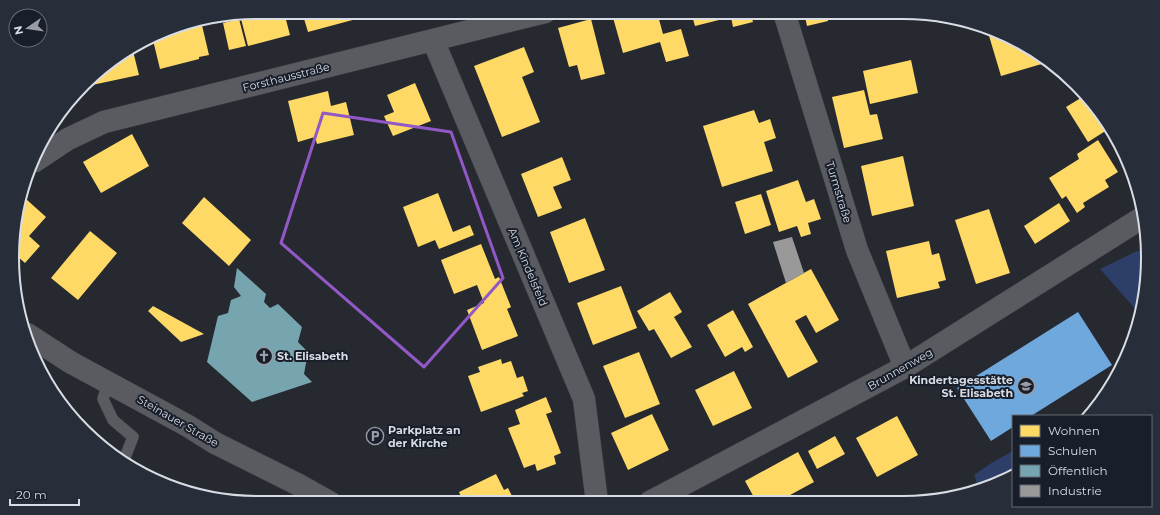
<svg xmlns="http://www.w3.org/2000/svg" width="1160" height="515" font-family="Montserrat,sans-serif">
<rect width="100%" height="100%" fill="#272930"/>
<path fill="#2d3f68" d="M1137 251 1147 253 1148 257 1137 311 1100 269Z
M1013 451V475L997 484 979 489 974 475 993 462Z"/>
<path fill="#ffd966" d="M258 12H284L290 35 248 46 240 15Z
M302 12H359L360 18 308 32Z
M621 12H657L663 34 681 29 689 56 666 62 660 42 623 53 612 14Z
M691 12H750L753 22 733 27 731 17 695 26Z
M804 12H826L828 21 807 26Z
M239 19 246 46 229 50 223 23Z
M591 19 605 74 581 80 577 65 569 67 558 28Z
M201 21 209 55 199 57V59L160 69 153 40 178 25Z
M987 29 996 31 1045 63 1001 76Z
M524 47 534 72 522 77 540 122 502 137 474 66Z
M133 51 139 75 92 85 90 80 96 73Z
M911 60 918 93 870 104 863 71Z
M415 83 431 121 393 136 384 116 394 112 387 95Z
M864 90 870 115 877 114 883 139 844 148 832 97Z
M328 91 331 106 346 102 354 135 317 144 315 137 298 142 288 101Z
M1084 96 1107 130 1088 142 1066 107Z
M754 110 759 123 770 119 776 138 764 142 773 171 722 187 703 126Z
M132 134 149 166 101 193 83 162Z
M1098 140 1118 172 1105 180 1109 187 1083 203 1085 207 1077 213 1066 196 1062 199 1049 178 1079 159 1077 154Z
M903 156 914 206 872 216 861 166Z
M562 157 571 180 553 187 562 208 538 217 521 174Z
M798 180 806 202 814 199 821 219 808 223 811 234 801 237 797 226 779 232 766 191Z
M438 193 453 232 470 225 474 235 439 249 435 240 418 247 403 207Z
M761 194 771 225 745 234 735 202Z
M204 197 251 240 229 266 182 223Z
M26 199 46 217 29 236 40 246 25 263 17 256V210Z
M1059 203 1070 221 1035 244 1024 226Z
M989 209 1010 273 976 284 955 220Z
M585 218 605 270 569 283 550 232Z
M90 231 117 253 78 300 51 278Z
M929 241 932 255 939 253 946 280 938 282 940 288 897 298 886 251Z
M481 244 495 279 499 277 511 307 507 309 518 336 482 350 467 310 484 303 477 285 454 294 441 260Z
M811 269 839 320 816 333 806 315 795 321 818 362 788 378 748 304Z
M621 286 637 328 593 345 577 303Z
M670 292 682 312 674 317 692 347 671 358 654 329 649 331 637 311Z
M153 306 204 334 181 342 148 311Z
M733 310 753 347 745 352 742 347 725 357 707 325Z
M639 352 660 404 625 418 603 366Z
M501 359 502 364 511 361 517 378 523 376 528 391 522 393 524 396 481 412 468 376 480 372 478 367Z
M734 371 752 408 713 426 695 390Z
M546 397 552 412 546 414 561 453 554 456 556 464 537 471 535 464 524 468 508 428 520 424 515 410Z
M652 414 669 450 628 470 611 433Z
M897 416 918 455 877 477 856 438Z
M835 436 845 454 817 469 808 451Z
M798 452 814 482 779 501H756L745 481Z
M496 474 504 490 508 488 515 502H454L462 499 459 492Z"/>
<path fill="#6fa8dc" d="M1078 312 1112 365 1031 416H1013V427L991 441 957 388Z"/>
<path fill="#76a5af" d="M237 268 266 294 264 302 270 308 278 304 302 327 298 342 308 352 304 374 312 382 252 402 207 362 218 316 228 313 231 300 241 296 234 287Z"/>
<path fill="#999" d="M792 237 804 273 786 283 773 242Z"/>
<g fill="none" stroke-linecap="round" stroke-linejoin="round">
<defs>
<path id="service" d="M108 383 103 399 113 420 133 437 124 460"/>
<path id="minor" d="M784 12 857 250 905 367
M433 40 584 399 597 502
M35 161 68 139 104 122 545 12
M650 502 905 367 1140 219"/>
<path id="secondary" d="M27 334 70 362 188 426 215 443 299 485 331 503"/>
</defs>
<use href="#service" stroke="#45474d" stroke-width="12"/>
<use href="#minor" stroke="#45474d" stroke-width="23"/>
<use href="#secondary" stroke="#45474d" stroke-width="23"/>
<use href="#service" stroke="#595b60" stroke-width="11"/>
<use href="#minor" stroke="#595b60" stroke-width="22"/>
<use href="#secondary" stroke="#595b60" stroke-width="22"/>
</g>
<path fill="none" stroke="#9258c8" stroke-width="3" stroke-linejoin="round" d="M323 113 451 132 503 278 424 367 281 243Z"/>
<defs>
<symbol id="church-ring" viewBox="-11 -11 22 22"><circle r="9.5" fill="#191f2a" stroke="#9a9da5" stroke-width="1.5"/><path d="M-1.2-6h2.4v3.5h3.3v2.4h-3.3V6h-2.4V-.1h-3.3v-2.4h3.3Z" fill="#9a9da5"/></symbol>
<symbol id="school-ring" viewBox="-11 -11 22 22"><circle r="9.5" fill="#191f2a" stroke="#9a9da5" stroke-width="1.5"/><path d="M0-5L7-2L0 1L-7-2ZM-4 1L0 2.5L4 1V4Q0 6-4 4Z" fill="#9a9da5"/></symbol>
<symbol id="parking-ring" viewBox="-11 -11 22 22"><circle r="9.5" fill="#191f2a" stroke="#9a9da5" stroke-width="1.5"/><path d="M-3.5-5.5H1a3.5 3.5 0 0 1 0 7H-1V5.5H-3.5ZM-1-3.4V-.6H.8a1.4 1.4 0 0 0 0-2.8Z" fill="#9a9da5"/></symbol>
</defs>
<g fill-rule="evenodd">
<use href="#church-ring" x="254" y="346" width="20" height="20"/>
<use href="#school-ring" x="1016" y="376" width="20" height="20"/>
<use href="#parking-ring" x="365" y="426" width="20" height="20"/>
</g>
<g text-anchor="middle" stroke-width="4" stroke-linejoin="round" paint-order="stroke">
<g font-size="11" fill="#d8dce4" stroke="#191f2a">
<text transform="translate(286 77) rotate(-14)" y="4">Forsthausstraße</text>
<text transform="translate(839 192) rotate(73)" y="4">Turmstraße</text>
<text transform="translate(528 267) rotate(67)" y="4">Am Kindelsfeld</text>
<text transform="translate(900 369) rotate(-30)" y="4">Brunnenweg</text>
<text transform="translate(178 421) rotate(30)" y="4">Steinauer Straße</text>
</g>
<g font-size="11" font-weight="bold" fill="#d8dce4" stroke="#191f2a" text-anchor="start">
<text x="277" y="360">St. Elisabeth</text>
<text x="1013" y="384" text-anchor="end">Kindertagesstätte<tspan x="1013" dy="13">St. Elisabeth</tspan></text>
<text x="388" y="434">Parkplatz an<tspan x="388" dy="13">der Kirche</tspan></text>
</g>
</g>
<path d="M0 0H1160V515H0ZM257 19H903A238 238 0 0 1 1141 257V258A238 238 0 0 1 903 496H257A238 238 0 0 1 19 258V257A238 238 0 0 1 257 19Z" fill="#282e39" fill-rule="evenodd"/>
<path fill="none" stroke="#d8dce4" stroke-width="2" d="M257 19H903A238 238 0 0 1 1141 257V258A238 238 0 0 1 903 496H257A238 238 0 0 1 19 258V257A238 238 0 0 1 257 19Z"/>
<rect x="1012" y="415" width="140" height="92" fill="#191f2a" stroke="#656b74"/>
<rect x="1020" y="425" width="20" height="12" fill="#ffd966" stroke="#656b74"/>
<text x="1048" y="435" font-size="12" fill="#d8dce4">Wohnen</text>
<rect x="1020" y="445" width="20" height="12" fill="#6fa8dc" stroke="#656b74"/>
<text x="1048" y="455" font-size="12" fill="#d8dce4">Schulen</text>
<rect x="1020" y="465" width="20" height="12" fill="#76a5af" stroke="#656b74"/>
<text x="1048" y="475" font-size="12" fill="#d8dce4">Öffentlich</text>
<rect x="1020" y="485" width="20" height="12" fill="#999999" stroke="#656b74"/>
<text x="1048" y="495" font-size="12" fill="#d8dce4">Industrie</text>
<g transform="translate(28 28) rotate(257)"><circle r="19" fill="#191f2a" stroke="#656b74"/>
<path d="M0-3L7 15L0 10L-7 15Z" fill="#9a9da5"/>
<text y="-6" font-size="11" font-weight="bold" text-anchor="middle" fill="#d8dce4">N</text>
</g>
<path d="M10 499v6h69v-6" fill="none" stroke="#d8dce4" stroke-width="2"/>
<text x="16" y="499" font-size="12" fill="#d8dce4" stroke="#191f2a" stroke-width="3" paint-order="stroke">20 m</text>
</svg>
